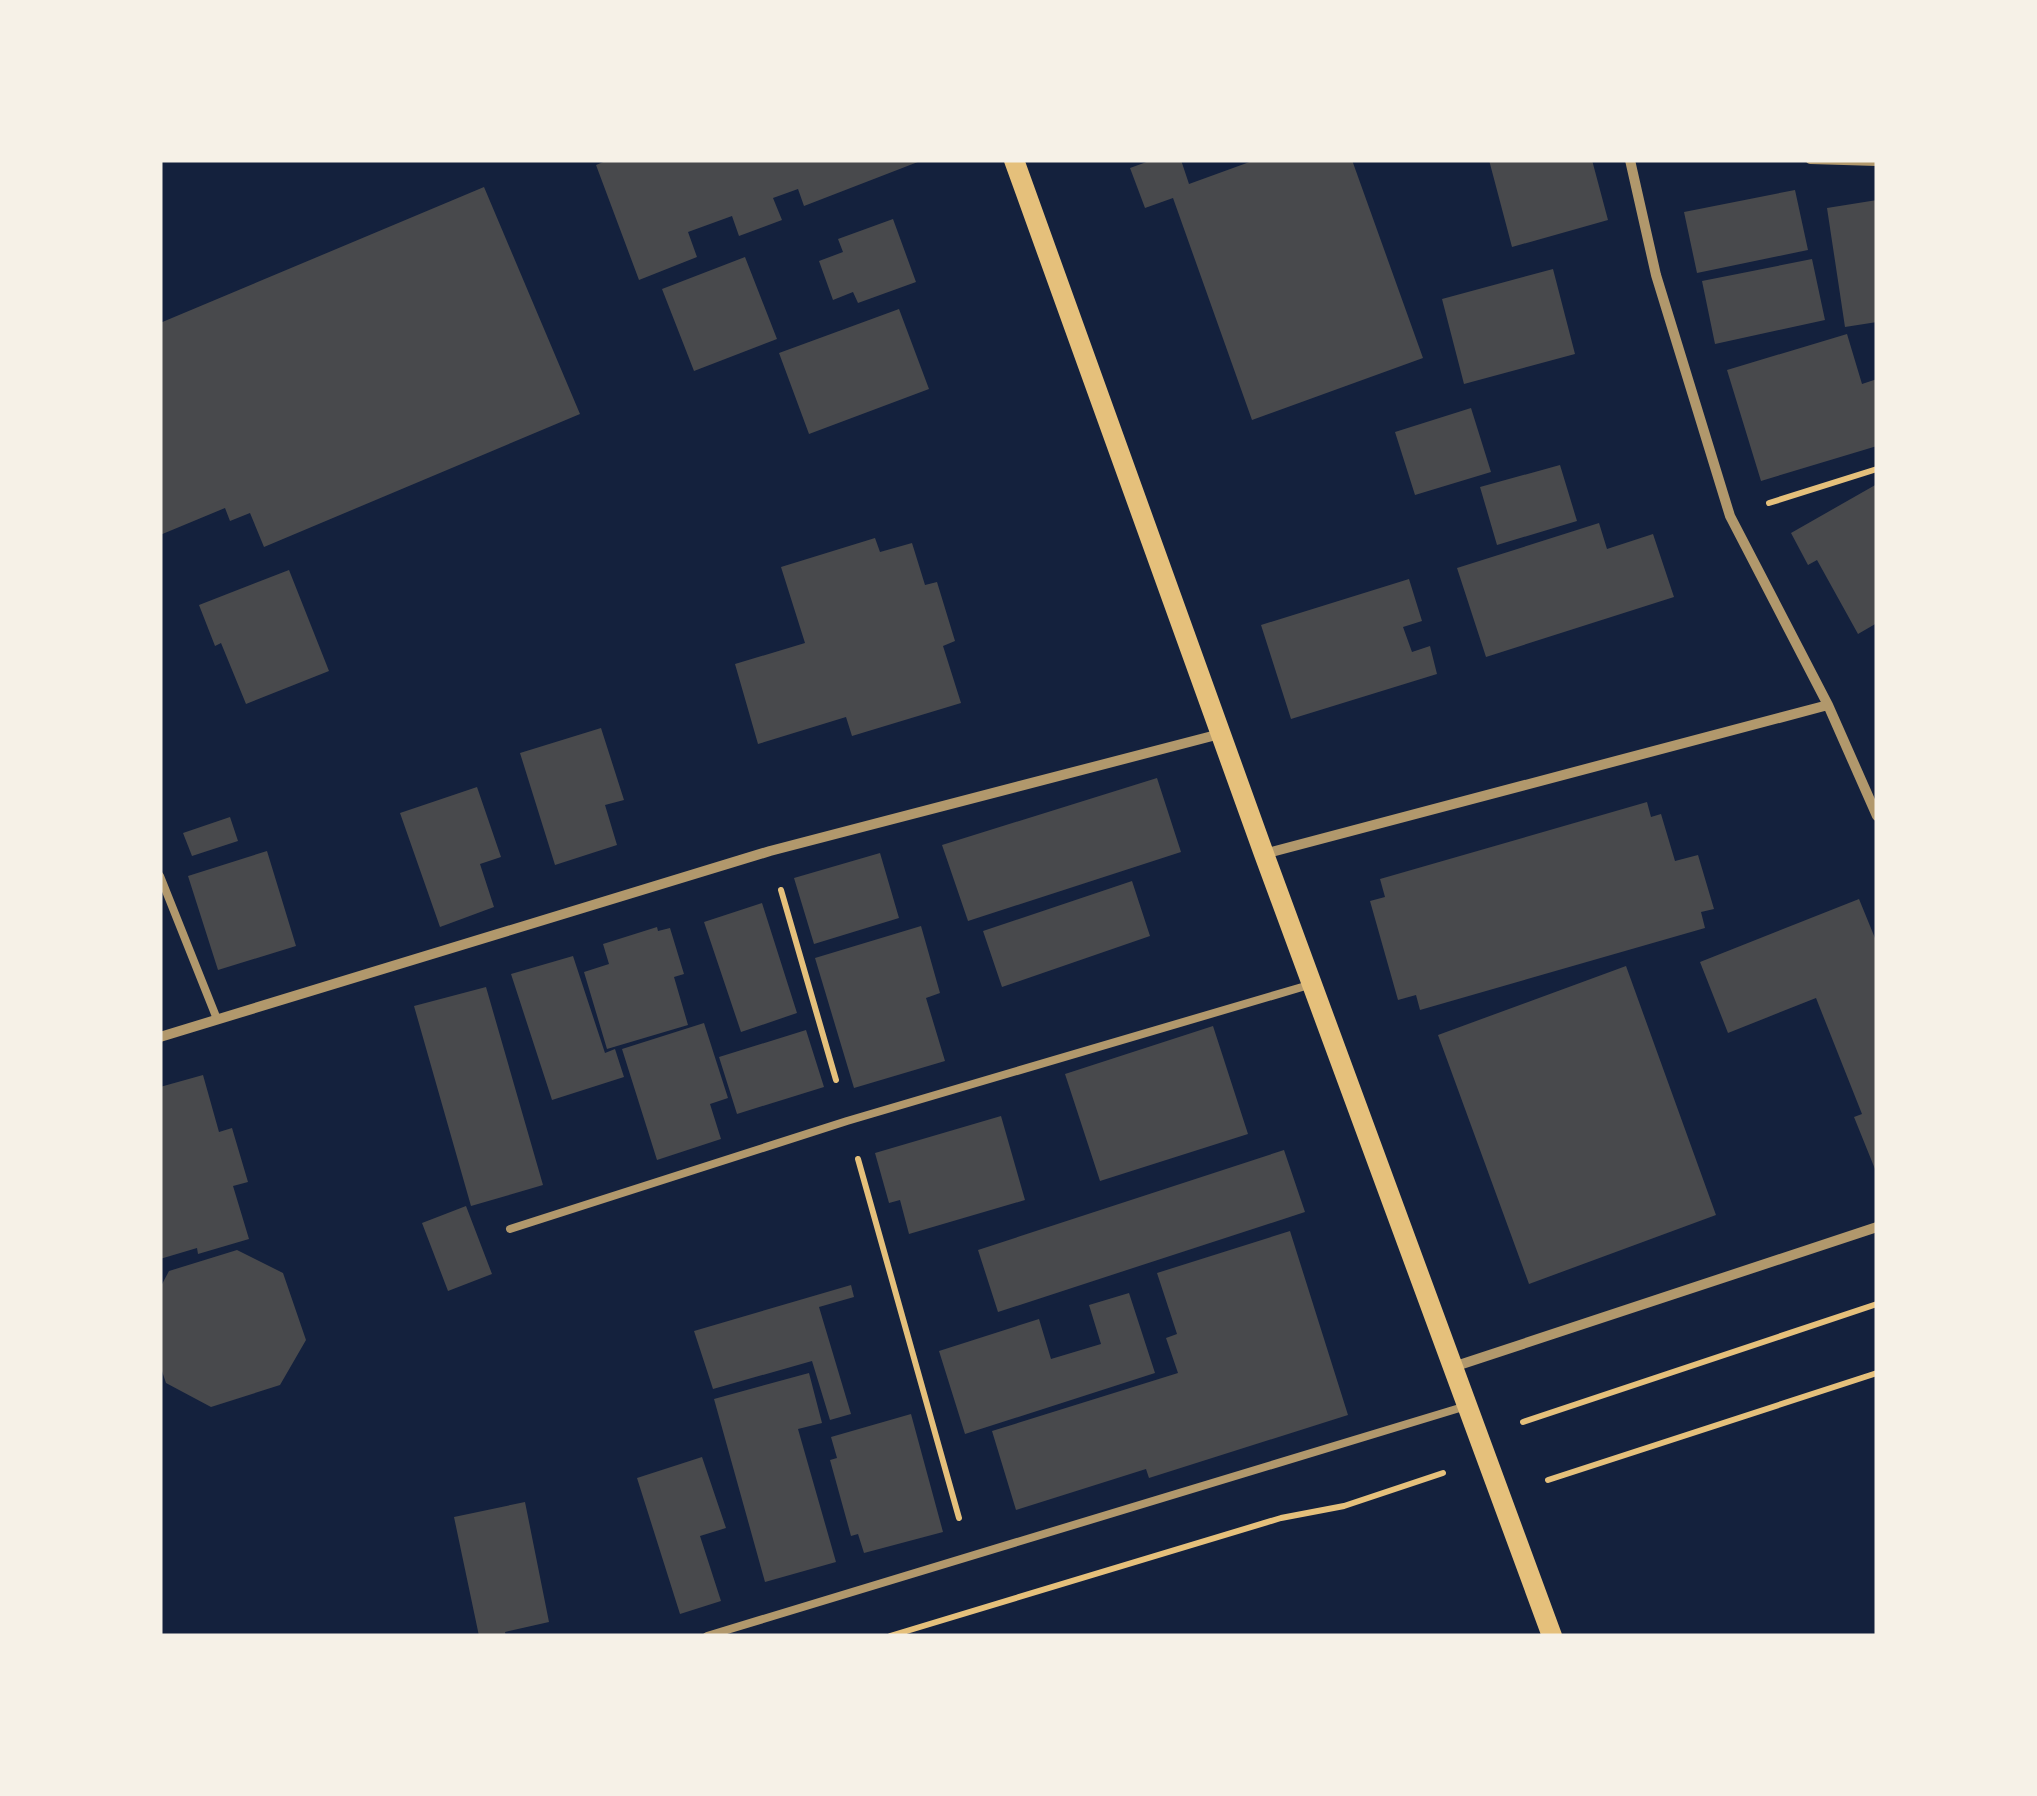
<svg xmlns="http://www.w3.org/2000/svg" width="2037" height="1796" font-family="Barlow,sans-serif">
<rect width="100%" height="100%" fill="#14213d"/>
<path fill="#48494c" d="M608 160H923L804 206 798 189 773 198 782 220 739 236 732 216 688 232 697 257 639 280 596 165Z
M1152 160H1181L1189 184 1255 160H1352L1423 358 1252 420 1173 198 1145 208 1130 168Z
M1489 160H1592L1608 220 1512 247Z
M484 187 580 414 264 547 250 513 230 521 225 508 160 535V323Z
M1795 190 1808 250 1697 273 1684 212Z
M1877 200V322L1845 327 1827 208Z
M893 219 916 282 858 303 853 292 833 300 819 261 843 252 838 239Z
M745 257 777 339 694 371 662 289Z
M1812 259 1825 320 1715 344 1702 281Z
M1553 269 1575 354 1464 384 1442 299Z
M899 309 929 389 809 434 779 353Z
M1847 334 1862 384 1877 379V446L1761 481 1727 370Z
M1471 408 1491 472 1415 495 1395 432Z
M1560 465 1577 521 1497 545 1480 487Z
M1877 484V623L1858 634 1817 560 1808 565 1791 533Z
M1599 523 1607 549 1653 534 1674 597 1486 657 1457 568Z
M875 538 880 552 912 543 925 585 937 582 955 641 943 646 961 703 852 736 846 717 758 744 735 664 805 643 781 567Z
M289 570 329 671 246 704 221 643 215 646 199 605Z
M1409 579 1422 621 1403 627 1412 652 1430 646 1437 674 1291 719 1261 625Z
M601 728 624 800 605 805 617 845 555 865 520 753Z
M1157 778 1181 852 968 921 942 845Z
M477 787 501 857 480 864 494 907 440 927 400 813Z
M1647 802 1651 817 1661 814 1675 861 1698 855 1714 909 1701 912 1705 928 1420 1010 1416 995 1398 1000 1370 901 1385 897 1380 879Z
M230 817 238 841 192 856 183 833Z
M267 851 296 946 218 970 188 876Z
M880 853 899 918 814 944 794 878Z
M1132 881 1150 936 1002 987 983 931Z
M1859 899 1877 943V1174L1854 1117 1862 1114 1816 998 1728 1033 1700 962Z
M762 903 797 1013 741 1032 704 922Z
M921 926 940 993 926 998 945 1061 854 1088 815 958Z
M657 927 658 931 670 928 684 974 674 977 688 1025 607 1049 584 972 609 964 603 944Z
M573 956 605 1053 615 1049 624 1077 552 1100 511 974Z
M1626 966 1716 1215 1529 1284 1438 1035Z
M486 987 543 1185 471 1206 414 1006Z
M704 1023 728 1098 710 1104 721 1139 657 1160 622 1049Z
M1213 1026 1248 1134 1100 1181 1065 1074Z
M806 1030 824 1087 737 1114 719 1057Z
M203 1075 219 1132 232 1128 248 1182 233 1186 249 1239 198 1254 197 1248 160 1259V1087Z
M1001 1116 1025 1200 909 1234 900 1200 889 1203 875 1153Z
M1284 1150 1305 1212 998 1312 978 1250Z
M466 1206 492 1274 448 1291 422 1223Z
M1290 1231 1348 1415 1149 1478 1146 1469 1016 1510 992 1431 1178 1373 1166 1338 1177 1334 1157 1273Z
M237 1250 283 1273 306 1340 280 1385 211 1407 166 1383 160 1365V1288L169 1271Z
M851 1285 854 1297 819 1307 851 1414 830 1420 812 1361 713 1389 694 1331Z
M1129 1293 1155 1373 965 1434 939 1351 1039 1319 1051 1359 1101 1344 1089 1305Z
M809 1373 822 1423 798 1429 836 1562 765 1582 714 1399Z
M911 1414 943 1532 864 1553 858 1534 851 1536 830 1460 837 1458 831 1437Z
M702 1457 726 1528 700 1536 721 1601 680 1614 637 1478Z
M525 1502 549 1622 505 1632 506 1636H479L454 1517Z"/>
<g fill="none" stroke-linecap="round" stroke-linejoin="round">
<path stroke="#e5c07b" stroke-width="6" d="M1769 503 1877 469
M781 890 836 1080
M858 1159 959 1518
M1523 1422 1877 1304
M1548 1480 1877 1373
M890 1636 1281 1518 1344 1506 1443 1473"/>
<path stroke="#b1986c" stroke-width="8" d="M1810 160 1877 162
M160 876 217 1019
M510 1229 847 1121 1309 985
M707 1636 1463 1407"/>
<path stroke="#b1986c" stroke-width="10" d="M1630 160 1656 275 1730 516 1828 705 1877 816
M1264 854 1828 705
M160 1037 770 851 1220 734
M1453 1367 1877 1227"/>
<path stroke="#e5c07b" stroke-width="20" d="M1014 160 1264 854 1552 1636"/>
</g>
<rect width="2037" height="1796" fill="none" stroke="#f6f1e7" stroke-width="325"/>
</svg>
